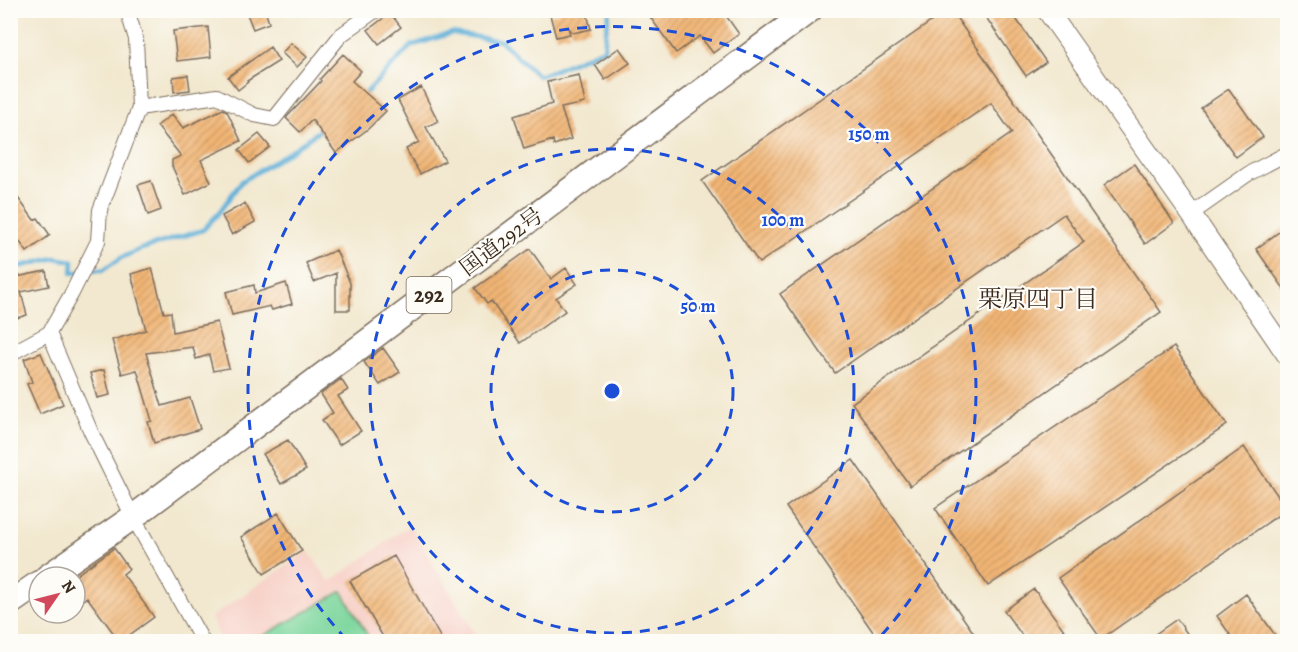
<svg xmlns="http://www.w3.org/2000/svg" width="1298" height="652" font-family="Alegreya,'Noto Serif JP',serif">
<defs>
<pattern id="building-hatch" width="6" height="6" patternUnits="userSpaceOnUse" patternTransform="scale(1.5)"><rect width="6" height="6" fill="#f2b676"/><path d="M-1 1l2-2M0 6l6-6M5 7l2-2" fill="none" stroke="#c59460"/></pattern>
</defs>
<rect width="100%" height="100%" fill="#fdfcf7"/>
<filter id="ink" filterUnits="userSpaceOnUse"><feTurbulence type="fractalNoise" baseFrequency=".0167" numOctaves="2"/><feDisplacementMap in="SourceGraphic" scale="12" xChannelSelector="R" yChannelSelector="G"/><feConvolveMatrix kernelMatrix="1 2 1 2 8 2 1 2 1" color-interpolation-filters="sRGB"/></filter>
<filter id="wash" filterUnits="userSpaceOnUse"><feTurbulence type="fractalNoise" baseFrequency=".008" numOctaves="4" result="noise"/><feDisplacementMap in="SourceGraphic" scale="24" xChannelSelector="R" yChannelSelector="G"/><feGaussianBlur stdDeviation="1.35" result="paint"/><feColorMatrix in="noise" values="0 0 0 0 0 0 0 0 0 0 0 0 0 0 0 0 0 1.4 0 .05"/><feComposite in="paint" operator="in"/></filter>
<g filter="url(#wash)">
<rect width="100%" height="100%" fill="#f2e8cf"/>
<path fill="#f7d1c8" d="M410 525 479 641H221L211 617 308 551 330 582Z"/>
<path fill="#7bd69c" stroke="#5b805d" stroke-width="1.5" d="M342 591 371 641H254Z"/>
<g fill="none" stroke-linecap="round" stroke-linejoin="round">
<path stroke="#5eb0d9" stroke-width="4.5" d="M362 97 411 46 452 33 501 41 538 76C561 69 582 57 604 49L606 31 610 10
M10 267 22 266 55 258 73 261 72 273 93 270H103L121 258 141 249 203 230 217 215 241 182 294 149 323 128"/>
</g>
<g id="blocks">
<path fill="url(#building-hatch)" d="M256 10H265L269 23 253 29 247 14Z
M557 10H586L591 29 573 33 568 27 570 34 556 37 550 15 559 13Z
M645 10H722L739 34 713 53 700 36 676 53Z
M948 10H951L1161 312 910 486 852 403 1084 242 1064 214 835 373 780 294 1012 133 991 103 759 263 702 181Z
M981 10H1010L1046 62 1026 76Z
M390 13 401 27 379 44 368 30Z
M208 27 211 57 177 61 173 31Z
M291 43 307 57 297 67 282 53Z
M270 47 279 61 247 81 248 82 238 90 228 77Z
M619 48 630 63 605 80 595 65Z
M343 54 361 71 352 81 386 111 368 129 336 153 312 120 300 132 286 118 321 81 320 79Z
M188 75 190 90 174 92 173 77Z
M579 75 585 103 561 108 571 139 554 145 553 140 524 149 514 116 552 104 547 82Z
M421 87 438 121 426 127 445 161 420 174 406 149 419 142 398 100Z
M1229 89 1263 137 1236 157 1201 108Z
M223 109 227 111 241 141 201 160 211 182 185 195 172 166V160L181 156 157 126 172 114 183 128Z
M259 134 270 147 249 163 239 150Z
M1134 164 1174 223 1145 244 1104 185Z
M151 181 161 210 148 215 138 185Z
M10 187 34 220 38 218 50 235 27 252 10 228Z
M245 203 255 222 232 235 222 216Z
M1287 226V293L1256 249Z
M530 249 551 279 566 268 577 284 556 298 565 311 520 343 491 301 487 304 475 288Z
M336 250 350 283V310H336V273L314 282 306 263Z
M152 268 164 313 171 312 173 332 217 322 229 368 213 371 209 355 196 359 193 347 146 353 162 406 190 398 200 429 154 443 148 422 152 421 137 370 122 374 112 340 146 330 131 274Z
M14 269 16 277 46 271 49 286 21 292 27 315 10 320V270Z
M286 283 292 304 272 310 270 306 232 315 226 292 254 285 255 293Z
M1174 347 1227 425 988 586 935 508Z
M383 348 400 372 380 385 364 362Z
M41 353 63 404 40 414 27 384 32 382 24 359Z
M104 370 110 395 97 398 90 373Z
M341 379 348 390 338 396 361 431 339 445 322 420 333 413 321 394Z
M288 440 306 470 281 484 263 454Z
M1244 447 1287 509 1101 639 1058 578Z
M853 460 980 642H880L786 507Z
M278 513 302 551 264 574 241 537Z
M114 548 129 569 123 574 154 617 120 642 87 597 75 606V576Z
M394 556 443 642H386L350 581Z
M1034 589 1064 630 1049 642H1027L1004 611Z
M1246 594 1280 642H1235L1217 616Z
M1177 619 1193 642H1144Z"/>
</g>
</g>
<g filter="url(#ink)">
<use href="#blocks" fill-opacity="0" stroke="#7b6c5c" stroke-width="1.5"/>
<g fill="none" stroke-linecap="round" stroke-linejoin="round">
<defs>
<path id="street" d="M139 108 217 96 254 115 274 119 341 35 376 10
M1191 214 1248 174 1288 153
M49 333 91 432 133 517 203 642
M10 354 49 333 72 293 98 241 100 210 139 108 136 39 127 10"/>
<path id="secondary" d="M1047 10 1191 214 1288 356"/>
<path id="highway" d="M47 577 133 517 810 10
M10 603 39 583"/>
</defs>
<use href="#street" stroke="#7b6c5c" stroke-width="16"/>
<use href="#secondary" stroke="#7b6c5c" stroke-width="22"/>
<use href="#highway" stroke="#7b6c5c" stroke-width="27"/>
<use href="#street" stroke="#fff" stroke-width="14"/>
<use href="#secondary" stroke="#fff" stroke-width="20"/>
<use href="#highway" stroke="#fff" stroke-width="24"/>
</g>
</g>
<g fill="none" stroke="#1d4ed8" stroke-width="3" stroke-dasharray="10 8">
<circle cx="612" cy="391" r="121"/>
<circle cx="612" cy="391" r="242"/>
<path d="M346 639A364 364 0 1 1 878 639"/>
</g>
<g text-anchor="middle" stroke-width="4.5" stroke-linejoin="round" paint-order="stroke">
<rect fill="#fdfcf7" stroke="#75695f" stroke-width="1.5" x="406.5" y="277" width="45" height="36" rx="4.5"/>
<g font-size="21" font-weight="bold" fill="#3b2a1e">
<text x="429" y="302">292</text>
</g>
<g font-size="22" fill="#3b2a1e" stroke="#fdfcf7">
<text transform="translate(501 241) rotate(-37)" y="8">国道292号</text>
</g>
<g font-size="24" fill="#3b2a1e" stroke="#fdfcf7">
<text x="1038" y="307">栗原四丁目</text>
</g>
</g>
<circle cx="612" cy="391" r="9" fill="#1d4ed8" stroke="#fdfcf7" stroke-width="3"/>
<g font-size="18" text-anchor="middle" font-weight="bold" fill="#1d4ed8" stroke="#fdfcf7" stroke-width="4.5" stroke-linejoin="round" paint-order="stroke">
<text x="869" y="140">150 m</text>
<text x="783" y="226">100 m</text>
<text x="698" y="312">50 m</text>
</g>
<rect width="1298" height="652" fill="none" stroke="#fdfcf7" stroke-width="36"/>
<g transform="translate(57 595) rotate(55)"><circle r="28" fill="#fdfcf7" stroke="#afa8a0" stroke-width="1.5"/>
<path d="M0-4.5L10 22L0 15L-10 22Z" fill="#d1495b"/>
<text y="-9" font-size="16" font-weight="bold" text-anchor="middle" fill="#3b2a1e">N</text>
</g>
</svg>
